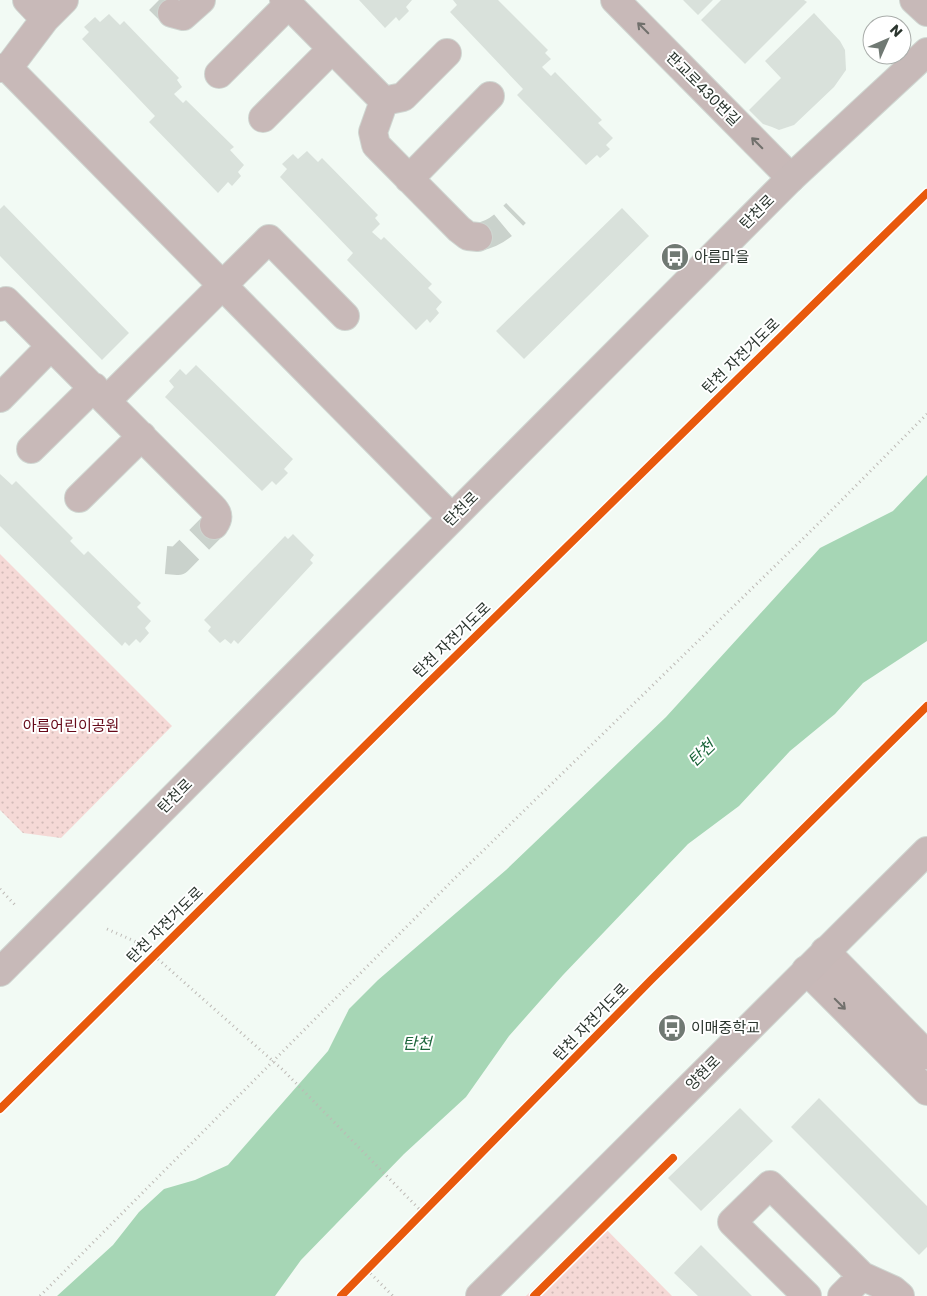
<svg xmlns="http://www.w3.org/2000/svg" width="927" height="1296" font-family="Poppins,'Noto Sans KR',sans-serif">
<defs>
<pattern id="green-dots" width="8" height="8" patternUnits="userSpaceOnUse" patternTransform="scale(1.25)"><rect width="8" height="8" fill="#f5d9d6"/><path d="M2 2h.1M6 6h.1" fill="none" stroke="#d2bbb8" stroke-width="1.8" stroke-linecap="round"/></pattern>
</defs>
<rect width="100%" height="100%" fill="#f2faf4"/>
<path fill="url(#green-dots)" d="M0 554 172 726 61 838 23 833 0 810Z
M600 1223 672 1296H526Z"/>
<path fill="#a6d6b5" d="M927 475V641L863 683 835 714 790 751 739 806 688 844 563 975 509 1036 466 1097 404 1154 301 1260 275 1296H57L113 1245 139 1212 164 1189 195 1180 228 1165 328 1051 349 1009 378 980 506 870 666 717 820 548 893 511Z"/>
<path fill="#d9e1db" d="M359 0H412L406 7 409 11 399 21 396 17 385 28Z
M453 0H498L548 50 545 53 551 59 542 67 551 76 555 72 602 120 598 123 613 138 606 145 610 149 600 158 597 155 586 165 517 95 523 89 450 12 457 5Z
M683 0H713L698 15Z
M721 0H804L807 2 745 64 701 20Z
M814 13 840 41 845 50 846 70 834 87 794 125 779 130 772 127 763 124 749 110 781 78 765 61Z
M109 14 120 25 124 21 179 78 177 80 182 87 174 94 183 103 186 100 234 147 230 150 244 165 238 172 241 176 232 186 228 182 218 193 149 122 155 116 82 39 89 32 84 27 95 17 100 22Z
M307 151 318 162 322 158 378 215 375 218 380 224 372 232 381 240 384 237 432 284 428 288 442 302 436 309 439 313 430 323 427 319 416 330 347 260 353 253 280 177 287 169 282 164 293 154 298 159Z
M4 205 129 333 102 360 0 256V209Z
M622 208 649 236 524 359 496 331Z
M196 365 293 459 284 469 288 473 276 485 272 481 262 491 165 397 174 387 169 381 180 369 186 375Z
M0 474 12 485 16 481 73 538 70 541 84 555 88 551 141 603 137 607 151 621 145 628 149 633 140 643 136 639 129 646 125 642 122 646 0 526Z
M293 534 314 555 310 560 313 563 238 644 234 640 231 644 225 639 220 643 208 631 211 627 204 620 285 536 288 539Z
M819 1098 927 1206V1247L919 1255 791 1127Z
M740 1108 773 1141 701 1211 668 1178Z
M701 1245 752 1296H698L674 1273Z"/>
<g fill="none" stroke-linecap="round" stroke-linejoin="round">
<path stroke="#cad2cc" stroke-width="28" stroke-dasharray="28 14" stroke-linecap="butt" d="M159 0 172 13
M478 237C495 234 504 225 516 213
M166 560 178 561 214 525"/>
<defs>
<path id="minor" d="M27 0 45 19
M284 0 384 101 403 97 447 53
M615 0 791 178
M172 13 183 16 201 0
M0 68H8L452 518
M8 68 45 19 64 0
M219 74 289 4
M384 101 373 132 376 145 459 229 468 236 478 237
M263 118 332 49
M409 179 490 96
M0 307 6 301 212 507C218 513 219 518 214 525
M0 398 51 346
M107 400 269 239 345 316
M31 449 94 387
M79 498 142 436
M825 951 927 1055
M806 970 927 1091
M807 1296 732 1222 770 1185 862 1276 893 1290 900 1296
M842 1296 862 1276"/>
<path id="major" d="M914 0 927 12
M0 972 791 178 927 52
M480 1296 927 851"/>
</defs>
<use href="#minor" stroke="#cfd6d1" stroke-width="30"/>
<use href="#major" stroke="#cfd6d1" stroke-width="30"/>
<path stroke="#bdb9b5" stroke-width="3" stroke-dasharray="1 4" stroke-linecap="butt" d="M0 889 16 906
M107 929 141 944 283 1070 423 1213
M367 1270 393 1296
M40 1296 453 880 817 525 927 414
M534 1296 673 1158"/>
<use href="#minor" stroke="#c8b9b8" stroke-width="28"/>
<use href="#major" stroke="#c7b9b8" stroke-width="28"/>
<defs>
<path id="cycleway" d="M0 1109 422 689 927 193
M341 1296 651 980 927 706
M534 1296 673 1158"/>
</defs>
<use href="#cycleway" stroke="#fff" stroke-width="11"/>
<use href="#cycleway" stroke="#e8590c" stroke-width="8"/>
</g>
<defs><path id="oneway-shaft" d="M-6 0H5M1.5-3L5.5 0L1.5 3" fill="none" stroke-width="1.6" stroke-linecap="round" stroke-linejoin="round" transform="scale(1.25)"/></defs>
<g stroke="#71706c">
<use href="#oneway-shaft" transform="translate(643 28) rotate(-135)"/>
<use href="#oneway-shaft" transform="translate(757 143) rotate(-135)"/>
<use href="#oneway-shaft" transform="translate(840 1004) rotate(45)"/>
</g>
<defs>
<symbol id="bus-disc" viewBox="-11 -11 22 22"><circle r="9.5" fill="#707973" stroke="#fff"/><path d="M-5-6H5V4H4V6H2V4H-2V6H-4V4H-5ZM-3.5-4V0h7V-4ZM-3.5 1.2v1.5H-2V1.2ZM2 1.2v1.5H3.5V1.2Z" fill="#fff"/></symbol>
</defs>
<g fill-rule="evenodd">
<use href="#bus-disc" x="659" y="241" width="32" height="32"/>
<use href="#bus-disc" x="656" y="1012" width="32" height="32"/>
</g>
<g text-anchor="middle" stroke-width="4" stroke-linejoin="round" paint-order="stroke">
<g font-size="15" fill="#2a342d" stroke="#fff">
<text transform="translate(703 89) rotate(45)" y="5">판교로430번길</text>
<text transform="translate(757 212) rotate(-45)" y="5">탄천로</text>
<text transform="translate(741 356) rotate(-44)" y="5">탄천 자전거도로</text>
<text transform="translate(461 509) rotate(-45)" y="5">탄천로</text>
<text transform="translate(452 640) rotate(-44)" y="5">탄천 자전거도로</text>
<text transform="translate(175 796) rotate(-45)" y="5">탄천로</text>
<text transform="translate(165 925) rotate(-45)" y="5">탄천 자전거도로</text>
<text transform="translate(591 1022) rotate(-46)" y="5">탄천 자전거도로</text>
<text transform="translate(703 1073) rotate(-45)" y="5">양현로</text>
</g>
<g font-size="15" fill="#2a342d" stroke="#fff" text-anchor="start">
<text x="694" y="262">아름마을</text>
<text x="691" y="1033">이매중학교</text>
</g>
<g font-size="15" fill="#660919" stroke="#fff">
<text x="71" y="731">아름어린이공원</text>
</g>
<g font-size="16" font-style="italic" fill="#1d663c" stroke="#fff">
<text transform="translate(701 753) rotate(-44)" y="6">탄천</text>
<text x="417" y="1049">탄천</text>
</g>
</g>
<g transform="translate(887 40) rotate(45)"><circle r="24" fill="#ffffff" stroke="#aaaeab"/>
<path d="M0-4L9 19L0 12L-9 19Z" fill="#707973"/>
<text y="-8" font-size="14" font-weight="bold" text-anchor="middle" fill="#2a342d">N</text>
</g>
</svg>
